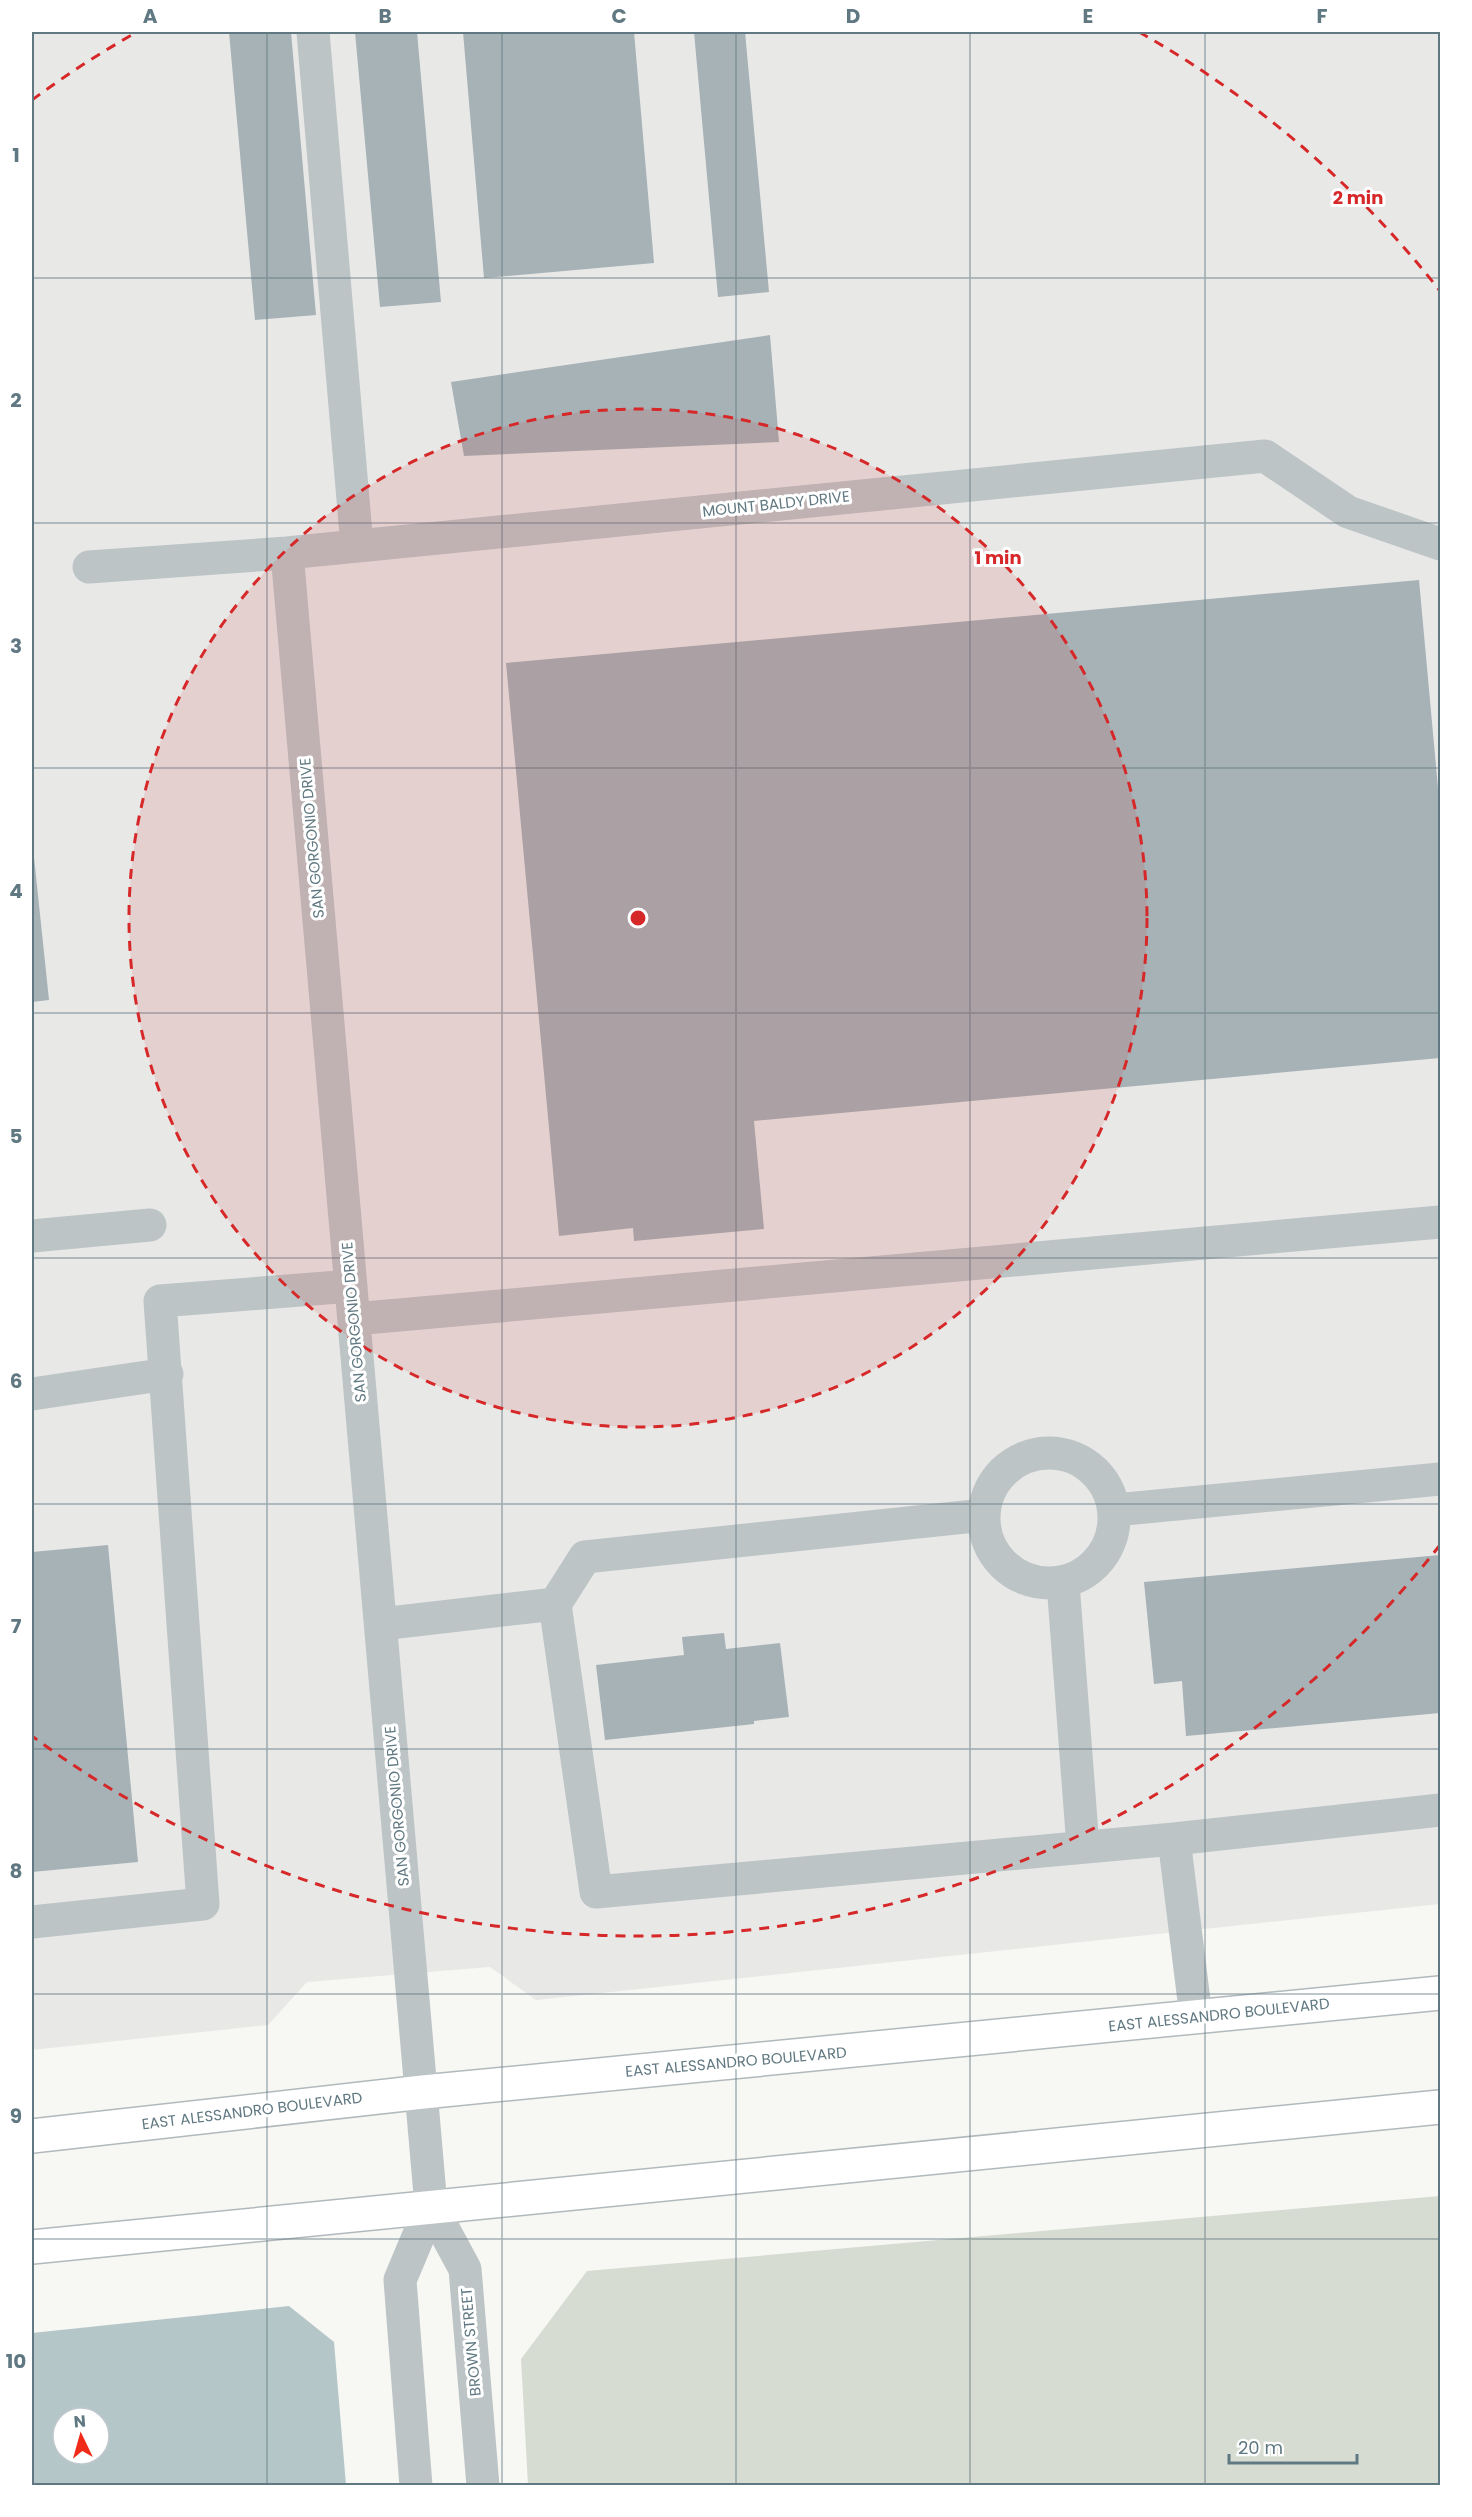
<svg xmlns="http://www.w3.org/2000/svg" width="1472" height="2517" font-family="Poppins,sans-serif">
<rect width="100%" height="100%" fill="#f7f7f3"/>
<path fill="#e8e8e7" d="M32 32H1440V1904L536 2000 490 1967 307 1982 268 2025 32 2050Z"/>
<path fill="#d7dcd2" d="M1440 2196V2485H528L521 2359 587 2271Z"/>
<path fill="#b5c6c9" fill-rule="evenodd" d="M289 2306 334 2342 346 2485H32V2333ZM63 2418H99V2454H63Z"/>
<path fill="#a6b2b6" d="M229 32H291L316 315 255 320Z
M355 32H417L441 302 380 307Z
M463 32H634L654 263 484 278Z
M694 32H745L769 292 718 297Z
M770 335 779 442 464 456 451 382Z
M1419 580 1440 810V1058L754 1121 764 1229 634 1241 633 1228 559 1236 506 663Z
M32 838 49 1000 32 1002Z
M108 1545 138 1862 32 1872V1552Z
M1440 1555V1713L1186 1736 1182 1681 1154 1684 1144 1582Z
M724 1633 726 1649 780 1643 789 1717 754 1721V1724L605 1740 596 1665 684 1655 682 1637Z"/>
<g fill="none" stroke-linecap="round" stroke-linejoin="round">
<defs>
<path id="major" d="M32 2136 423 2092 1440 1993
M32 2247 1440 2107"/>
</defs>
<use href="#major" stroke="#b2b9bc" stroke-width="36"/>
<path stroke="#bdc4c6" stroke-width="33" d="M313 32 357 546
M287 553 431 2206 465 2269 483 2486
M89 567 287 553 1265 456 1348 512 1440 544
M32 1236 150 1225
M354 1319 1440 1222
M32 1394 167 1374
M984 1518a65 65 0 1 1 130 0a65 65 0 1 1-130 0Z
M1115 1510 1440 1479
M1063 1583 1083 1847
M555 1604 585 1557 984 1515
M381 1624 555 1604 596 1892 1174 1839 1196 2017
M1174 1839 1440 1810
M32 1922 203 1904 160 1301 351 1286
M416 2486 400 2280 431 2206"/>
<use href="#major" stroke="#fff" stroke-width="33"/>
</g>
<path fill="none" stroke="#607881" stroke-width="1.5" stroke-opacity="0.55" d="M267 32V2486M502 32V2486M736 32V2486M970 32V2486M1205 32V2486M32 278H1440M32 523H1440M32 768H1440M32 1013H1440M32 1258H1440M32 1504H1440M32 1749H1440M32 1994H1440M32 2239H1440"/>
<circle cx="638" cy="918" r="509" fill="#d62828" fill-opacity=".12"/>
<g fill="none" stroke="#d62828" stroke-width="3" stroke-dasharray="10 8">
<circle cx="638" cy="918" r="509"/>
<path d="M1440 1545A1018 1018 0 0 1 32 1736M32 100A1018 1018 0 0 1 137 32M1139 32A1018 1018 0 0 1 1440 291"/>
</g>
<g text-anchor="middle" stroke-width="6" stroke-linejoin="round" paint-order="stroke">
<g font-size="15" fill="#607881" stroke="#fff">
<text transform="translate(776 504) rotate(-6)" y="5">MOUNT BALDY DRIVE</text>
<text transform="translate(312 838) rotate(-95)" y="5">SAN GORGONIO DRIVE</text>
<text transform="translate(354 1322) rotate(-95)" y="5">SAN GORGONIO DRIVE</text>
<text transform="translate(397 1806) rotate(-95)" y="5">SAN GORGONIO DRIVE</text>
<text transform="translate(1219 2015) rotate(-6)" y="5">EAST ALESSANDRO BOULEVARD</text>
<text transform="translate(736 2062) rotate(-5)" y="5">EAST ALESSANDRO BOULEVARD</text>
<text transform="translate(252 2111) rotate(-7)" y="5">EAST ALESSANDRO BOULEVARD</text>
<text transform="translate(471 2342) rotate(-95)" y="5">BROWN STREET</text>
</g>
</g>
<circle cx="638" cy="918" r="9" fill="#d62828" stroke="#fff" stroke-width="3"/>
<g font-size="18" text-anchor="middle" font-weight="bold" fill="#d62828" stroke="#fff" stroke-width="6" stroke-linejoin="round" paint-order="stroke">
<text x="1358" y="204">2 min</text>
<text x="998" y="564">1 min</text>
</g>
<rect width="1472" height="2517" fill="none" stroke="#ffffff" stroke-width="66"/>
<g transform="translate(81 2436) rotate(355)"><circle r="28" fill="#ffffff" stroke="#bfc9cd" stroke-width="1.5"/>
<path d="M0-4.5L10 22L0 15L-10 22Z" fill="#f02b1a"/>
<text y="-9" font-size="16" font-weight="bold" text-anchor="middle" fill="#607881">N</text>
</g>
<path d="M1229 2454v9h128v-9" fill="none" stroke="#607881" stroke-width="3"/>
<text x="1238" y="2454" font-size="18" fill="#607881" stroke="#ffffff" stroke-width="4.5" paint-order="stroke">20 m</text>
<rect x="33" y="33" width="1406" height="2451" fill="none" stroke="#607881" stroke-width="2"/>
<g font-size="20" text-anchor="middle" font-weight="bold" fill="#607881">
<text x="150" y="23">A</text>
<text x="385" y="23">B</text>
<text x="619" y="23">C</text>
<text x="853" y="23">D</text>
<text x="1088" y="23">E</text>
<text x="1322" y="23">F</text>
<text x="16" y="162">1</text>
<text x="16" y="407">2</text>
<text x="16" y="653">3</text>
<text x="16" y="898">4</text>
<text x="16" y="1143">5</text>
<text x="16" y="1388">6</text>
<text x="16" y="1633">7</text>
<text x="16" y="1878">8</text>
<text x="16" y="2123">9</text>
<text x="16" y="2368">10</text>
</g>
</svg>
